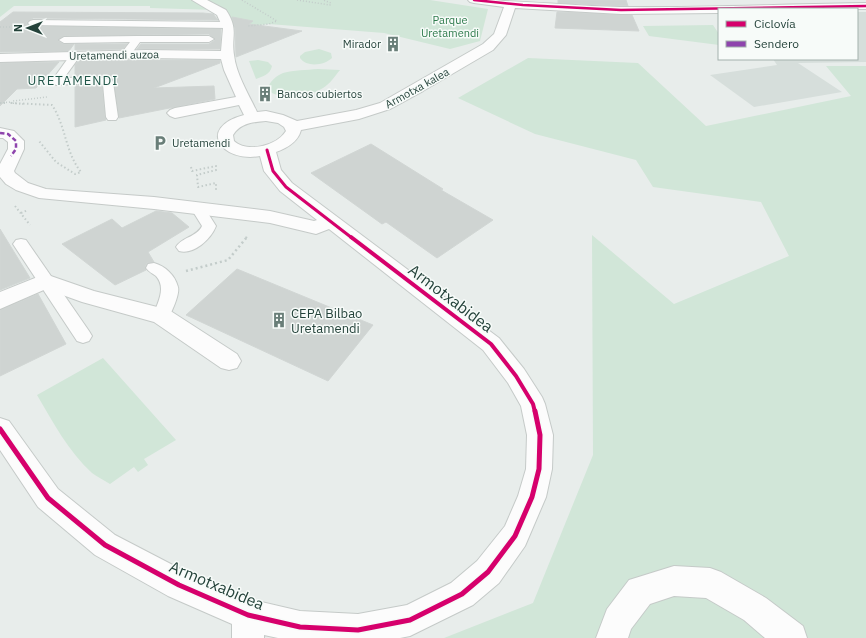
<svg xmlns="http://www.w3.org/2000/svg" width="866" height="638" font-family="'IBM Plex Sans',sans-serif">
<rect width="100%" height="100%" fill="#e8edeb"/>
<path fill="#d6dedb" d="M857 12H866V62L798 63 842 92 754 107 710 75 777 65 773 59H857Z"/>
<path fill="#d1e6d8" d="M0 0H430L488 9 480 41 450 49 384 33 269 24 229 28 216 10 150 8V6H14L0 17Z
M713 25 719 34V45L649 36 643 26Z
M319 49 331 53 332 58C325 65 307 68 300 58V56L305 52Z
M528 58 638 63 706 126 851 96 826 66H866V638H444L533 603 593 455 592 235 674 304 789 256 761 202 653 187 636 160 535 134 458 98Z
M258 60 268 62 272 66C270 75 263 76 256 79L249 61Z
M318 69 340 70C335 76 330 84 323 88 318 91 311 94 306 95 298 97 259 99 271 82 274 78 278 75 283 73 294 70 306 70 318 69Z
M103 358 176 440 144 459 148 465 138 472 134 467 110 484C104 480 97 477 92 473 68 451 53 422 37 395Z"/>
<path fill="#cfd4d2" stroke="#d1d6d4" d="M558 0H626L628 6 558 3Z
M13 12 203 13 213 14 218 20 33 18 26 23 30 26 221 29 220 49H137L141 44H209L215 40 209 34 64 36 58 41 64 44H74L69 51 0 52V22Z
M557 12 632 15 639 31 555 28Z
M232 17 253 21 249 24 302 31 236 57 235 28Z
M75 44H127L123 49 75 50Z
M146 60H220V63L154 88 214 86 215 99 119 118 113 79 96 76H75V65L78 61Z
M59 62 36 88 17 89 0 106V63Z
M96 85H102L105 117 106 120 75 127V86Z
M371 144 443 189 441 190 493 220 437 258 386 222 382 224 311 173Z
M156 211 172 213 189 227 148 252 154 262 147 263 145 267 146 270 115 285 62 244 112 219 122 228Z
M0 229 30 278 0 290Z
M237 269 373 325 328 381 186 315Z
M38 294 66 344 0 376V310Z"/>
<g fill="none" stroke-linecap="round" stroke-linejoin="round">
<defs>
<path id="lane" d="M33 20 227 22 232 25 227 28 30 25 28 23 30 21Z
M137 36H209L214 39 209 42H140L129 57 125 58 120 55 130 42 64 43 59 40 64 37Z
M75 53 80 56 64 78 96 77 112 80 113 82 118 117 116 120H108L106 117 103 84 96 83 56 85 51 82 71 54Z
M199 206 204 207 216 226C211 239 194 255 179 251L176 247C182 237 197 237 202 226L192 210 194 207Z
M21 239 26 240 89 331 92 336 89 341 83 343 77 341 13 244 16 240Z
M154 263C165 266 175 275 178 287 180 294 171 314 167 320L161 322 155 320 153 316C157 304 167 288 156 276 152 273 149 272 146 268L148 264Z"/>
<path id="street" d="M192 0H207L226 10C239 30 231 35 234 55 236 74 249 95 257 112L266 111 283 115 297 121 356 110 380 103 483 44 494 34 504 7 474 3 470 2 468 0C519 0 569 6 620 7 702 8 784 4 866 3V9H719V13L621 14 515 8 506 35 493 50 423 91 390 109 359 119 301 130C298 142 287 148 276 152L281 170 292 183 499 338 524 369 542 397 545 404 553 435 552 469 546 497 525 546 499 583 473 605 410 636 400 638H278L264 635V638H232V624L168 596 95 555 38 507 0 450V418L9 421 58 489 115 535 190 574 249 599 300 611 358 614 407 605 451 583 477 561 505 526 518 496 526 469 527 435 521 406 508 383 483 350 329 229 316 234 270 223 154 209 39 198 16 190 6 184 0 177V164L8 149V142L3 138H0V128L14 131 24 141V149L14 171 15 173 28 183 46 189 154 197 270 211 314 221 317 220 280 191 264 171 260 156C222 163 196 128 244 115L239 105 175 118 170 116 167 113 170 110 175 108 236 97 224 70 221 59 146 58 0 62V54L146 50 221 51 223 28 217 15ZM266 121 278 123 284 127 286 131C277 146 247 153 234 141L233 135C240 123 254 122 266 121Z
M45 274 94 291 169 310 237 354 241 361 237 368 229 370 221 368 154 322 82 302 46 289 0 309V292Z
M674 566 710 568 721 572 766 598 803 626 807 638H765L744 620 706 598 674 596 650 604 631 629 628 638H596L607 609 629 580Z"/>
</defs>
<use href="#lane" stroke="#c5cac8" stroke-width="2"/>
<use href="#street" stroke="#c5cac8" stroke-width="2"/>
<path stroke="#c3ccca" stroke-width="1.5" stroke-dasharray="1 2" stroke-linecap="butt" d="M242 0 277 21 269 24 248 26
M297 0 330 5 331 3 323 0
M0 27H15
M0 103 11 102
M23 104 11 103 13 101 47 97"/>
<path stroke="#c3ccca" stroke-width="2" stroke-dasharray="1.5 2.5" stroke-linecap="butt" d="M0 103H5
M11 103 52 105C66 126 65 152 81 172L75 174 56 162 39 141
M191 167 192 171 216 166V170L197 175 198 187 216 183V191
M15 206 30 225
M21 213 28 210
M246 238 247 236"/>
<path stroke="#c3ccca" stroke-width="2.5" stroke-dasharray="2 3" stroke-linecap="butt" d="M186 271 228 260 247 237"/>
<use href="#lane" fill="#fcfcfc" fill-rule="evenodd"/>
<use href="#street" fill="#fcfcfc" fill-rule="evenodd"/>
<path stroke="#8e44ad" stroke-width="2.5" stroke-dasharray="4.5 2.5" stroke-linecap="butt" d="M0 133 8 134 16 141V149L11 156"/>
<defs>
<path id="cycleway-far3" d="M474 0 523 5 621 10 866 6"/>
<path id="cycleway-far2" d="M267 150 273 171 286 187 352 238"/>
<path id="cycleway-far1" d="M351 237 491 344 516 376 533 404 535 412"/>
<path id="cycleway" d="M0 429 48 498 105 545 179 585 248 615 300 627 358 630 410 620 462 594 488 572 515 536 532 497 539 469 540 435 535 411"/>
</defs>
<use href="#cycleway-far3" stroke="#f7fbf9" stroke-width="4"/>
<use href="#cycleway-far2" stroke="#f7fbf9" stroke-width="5"/>
<use href="#cycleway-far1" stroke="#f7fbf9" stroke-width="6"/>
<use href="#cycleway" stroke="#f7fbf9" stroke-width="8"/>
<use href="#cycleway-far3" stroke="#d6006c" stroke-width="2.5"/>
<use href="#cycleway-far2" stroke="#d6006c" stroke-width="3"/>
<use href="#cycleway-far1" stroke="#d6006c" stroke-width="4"/>
<use href="#cycleway" stroke="#d6006c" stroke-width="5"/>
</g>
<defs>
<symbol id="building-bare" viewBox="-9 -9 18 18"><path d="M-4-6H4V6H1V3H-1V6H-4ZM-2.5-4.3h1.7v1.8h-1.7ZM.8-4.3h1.7v1.8H.8ZM-2.5-1h1.7V.8h-1.7ZM.8-1h1.7V.8H.8Z" fill="#697e78" stroke="#f7fbf9" stroke-width="2.5" paint-order="stroke"/></symbol>
<symbol id="parking-bare" viewBox="-9 -9 18 18"><path d="M-3.5-5.5H1a3.5 3.5 0 0 1 0 7H-1V5.5H-3.5ZM-1-3.4V-.6H.8a1.4 1.4 0 0 0 0-2.8Z" fill="#697e78" stroke="#f7fbf9" stroke-width="2.5" paint-order="stroke"/></symbol>
</defs>
<g fill-rule="evenodd">
<use href="#building-bare" x="382" y="33" width="22" height="22"/>
<use href="#building-bare" x="254" y="83" width="22" height="22"/>
<use href="#parking-bare" x="149" y="132" width="22" height="22"/>
<use href="#building-bare" x="268" y="309" width="22" height="22"/>
</g>
<g text-anchor="middle" stroke-width="3" stroke-linejoin="round" paint-order="stroke">
<g font-size="11" fill="#2d7a4b" stroke="#f7fbf9">
<text x="450" y="24">Parque<tspan x="450" dy="13">Uretamendi</tspan></text>
</g>
<g font-size="11" fill="#24423a" stroke="#f7fbf9" text-anchor="start">
<text x="381" y="48" text-anchor="end">Mirador</text>
<text x="277" y="98">Bancos cubiertos</text>
<text x="172" y="147">Uretamendi</text>
</g>
<g font-size="11" fill="#24423a" stroke="#f7fbf9">
<text transform="translate(114 55) rotate(-1)" y="4">Uretamendi auzoa</text>
<text transform="translate(417 88) rotate(-29)" y="4">Armotxa kalea</text>
</g>
<g font-size="13" letter-spacing="1" fill="#1f5548" stroke="#f7fbf9">
<text x="73" y="85">URETAMENDI</text>
</g>
<g font-size="13" fill="#24423a" stroke="#f7fbf9" text-anchor="start">
<text x="291" y="318">CEPA Bilbao<tspan x="291" dy="15">Uretamendi</tspan></text>
</g>
<g font-size="16" fill="#24423a" stroke="#f7fbf9">
<text transform="translate(451 298) rotate(37)" y="6">Armotxabidea</text>
<text transform="translate(217 585) rotate(23)" y="6">Armotxabidea</text>
</g>
</g>
<rect x="718" y="8" width="140" height="52" fill="#f7fbf9" stroke="#a3b1ad"/>
<rect x="726" y="21" width="20" height="6" fill="#d6006c" stroke="#a3b1ad"/>
<text x="754" y="28" font-size="12" fill="#24423a">Ciclovía</text>
<rect x="726" y="41" width="20" height="6" fill="#8e44ad" stroke="#a3b1ad"/>
<text x="754" y="48" font-size="12" fill="#24423a">Sendero</text>
<g transform="translate(28 28) rotate(270)" stroke="#f7fbf9" stroke-width="3" paint-order="stroke">
<path d="M0-3L7 15L0 10L-7 15Z" fill="#24423a"/>
<text y="-6" font-size="11" font-weight="bold" text-anchor="middle" fill="#24423a">N</text>
</g>
</svg>
